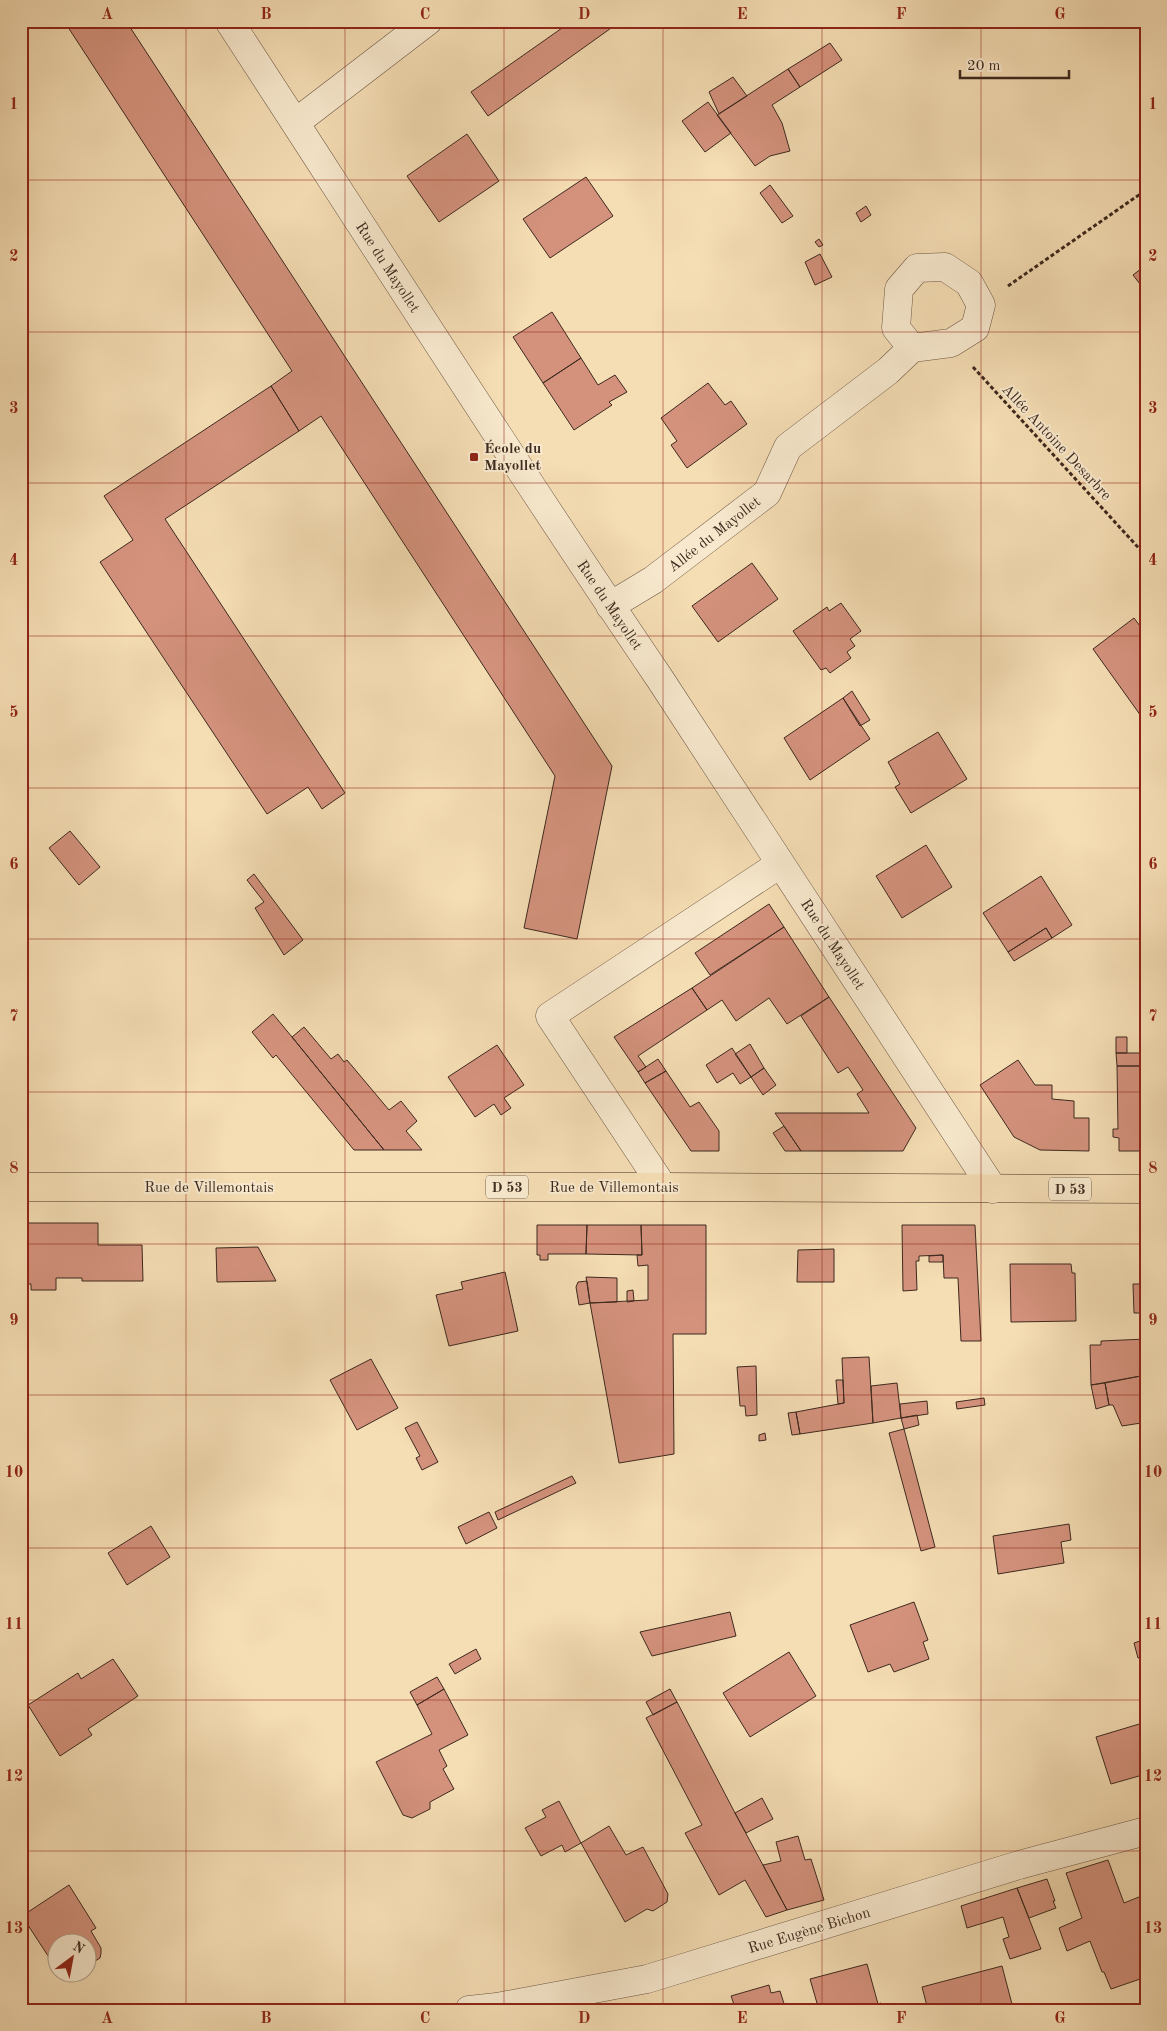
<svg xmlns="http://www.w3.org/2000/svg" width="1167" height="2031" font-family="'Old Standard TT',serif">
<rect width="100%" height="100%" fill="#f5ddb4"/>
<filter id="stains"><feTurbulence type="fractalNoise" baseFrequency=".004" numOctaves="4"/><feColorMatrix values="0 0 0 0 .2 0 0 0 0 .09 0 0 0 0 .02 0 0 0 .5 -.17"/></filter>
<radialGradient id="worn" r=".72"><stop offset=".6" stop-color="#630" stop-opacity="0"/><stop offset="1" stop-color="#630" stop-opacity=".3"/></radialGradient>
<path fill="#d4927d" stroke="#3d291e" d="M64 21H126L612 766 577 939 524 928 555 776 321 416 299 431 271 386 292 371Z
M572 21H621L488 116 471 92Z
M830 43 842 60 800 87 788 69Z
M788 69 800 87 772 105 782 123 790 151 770 156 755 166 717 115Z
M733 77 747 96 719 114 709 92Z
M708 102 731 133 705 152 682 121Z
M467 134 499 181 439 222 407 176Z
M586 177 613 216 550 258 523 219Z
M770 185 793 216 782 223 760 193Z
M866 206 871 215 861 222 856 213Z
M819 239 823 245 819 247 815 242Z
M820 254 832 277 815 285 805 262Z
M1146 265V292L1133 275Z
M552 312 581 358 543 383 513 337Z
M581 358 598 385 615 375 627 392 609 402 612 405 574 430 543 383Z
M708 383 725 405 731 401 747 424 687 468 671 445 677 441 661 418Z
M271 386 299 431 165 519 345 793 322 809 308 787 267 814 100 562 133 540 104 496Z
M752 563 778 599 718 642 692 606Z
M841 603 861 631 850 639 855 646 847 652 851 658 830 673 826 668 821 670 793 631 827 607 829 611Z
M1134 618 1146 634V723L1093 649Z
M852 691 870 720 860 726 843 698Z
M843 698 870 739 810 780 784 738Z
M938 732 967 779 911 813 895 787 900 784 888 762Z
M70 831 100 867 79 885 49 848Z
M926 845 952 887 902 918 876 876Z
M254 874 303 940 284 955 255 908 264 902 247 880Z
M1041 876 1072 925 1052 938 1046 928 1008 952 983 913Z
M769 904 784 927 710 975 695 953Z
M784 927 829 997 787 1024 769 998 736 1021 722 1000 707 1010 692 988Z
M1046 928 1052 938 1014 961 1008 952Z
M692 988 707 1010 638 1056 646 1067 638 1072 614 1037Z
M829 997 916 1128 903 1151H801L775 1113H869L857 1094 863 1090 848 1067 838 1073 801 1016Z
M273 1014 292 1037 384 1150H354L276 1055 273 1058 252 1032Z
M1141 1015H1146V1151H1119V1138L1113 1137V1129H1118L1117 1066H1142Z
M304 1027 331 1059 338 1054 344 1062 347 1060 389 1110 401 1101 417 1121 406 1131 422 1150H384L292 1037Z
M1116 1037H1127V1053H1116Z
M750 1044 764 1068 751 1077 735 1054Z
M497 1045 524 1085 504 1098 511 1108 501 1115 494 1104 475 1117 448 1077Z
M732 1048 751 1077 740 1084 733 1073 717 1083 706 1065Z
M1116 1053H1141L1142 1066H1117Z
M658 1059 666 1071 645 1083 638 1072Z
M1018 1060 1035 1085H1052V1099L1074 1101V1118H1089V1151L1040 1150 1014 1137 980 1085Z
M764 1068 776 1085 763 1095 751 1077Z
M666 1071 690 1107 699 1102 719 1131V1151H691L645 1083Z
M784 1126 801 1151H785L773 1133Z
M21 1223H98V1245H142L143 1281H82V1278H56V1290H31V1284H21Z
M537 1225H587L586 1254H548V1260H540V1255H537Z
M587 1225H641L642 1255 586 1254Z
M641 1225H706V1334H673L674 1454 619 1463 590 1303 648 1300V1265L638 1266 637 1255H642Z
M902 1225H975L981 1341H961L958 1278H944L943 1255 919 1256V1261H916L917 1290 903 1291Z
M1142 1226H1146V1284H1144Z
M258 1247 276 1281 217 1282 216 1248Z
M834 1249V1282H797L798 1250Z
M943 1255V1262H929V1256Z
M1010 1264H1071L1072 1273H1075L1076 1321 1011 1322Z
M505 1272 518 1331 449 1346 436 1295 463 1289 461 1282Z
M586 1277 617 1278V1302L590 1303Z
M587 1281 590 1303 579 1305 576 1287 578 1282Z
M1133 1284H1144L1145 1313H1134Z
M633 1290 634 1301 627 1302V1291Z
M1146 1339V1375L1091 1385 1090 1345H1101V1341Z
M869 1357 873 1423 800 1434 796 1412 844 1403 842 1358Z
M371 1359 398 1408 357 1430 330 1380Z
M756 1366 757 1415 746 1416 745 1406H740L737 1367Z
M1146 1375V1420L1141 1423 1122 1426 1113 1405H1109L1105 1383Z
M836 1380H843L844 1403 838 1404Z
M897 1383 901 1418 873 1423 871 1386Z
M1105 1383 1109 1405 1096 1409 1091 1385Z
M984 1398 985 1405 957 1409 956 1402Z
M927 1401 928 1414 901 1418 900 1404Z
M796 1412 800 1434 792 1435 788 1413Z
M917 1415 919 1425 904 1429 901 1418Z
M417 1422 438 1462 422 1470 416 1458 420 1456 405 1428Z
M904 1429 935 1547 921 1551 889 1433Z
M765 1433 766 1440 759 1441V1435Z
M572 1476 576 1483 498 1520 495 1512Z
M489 1512 497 1528 466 1544 458 1527Z
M1069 1524 1071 1540 1061 1542 1064 1563 998 1574 993 1536Z
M151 1526 170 1557 127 1585 108 1553Z
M914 1602 928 1640 923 1642 929 1659 894 1672 890 1664 868 1672 850 1625Z
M730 1612 736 1636 652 1656 640 1632Z
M1146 1639V1656L1138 1658 1134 1643Z
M476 1649 481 1659 455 1674 449 1664Z
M789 1652 816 1696 750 1737 723 1693Z
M113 1659 138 1696 88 1729 92 1735 60 1756 28 1705 78 1673 81 1679Z
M437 1677 444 1689 417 1705 410 1692Z
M444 1689 468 1735 439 1750 447 1766 443 1769 454 1789 430 1802V1809L412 1818 403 1815 376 1762 432 1734 417 1705Z
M670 1689 677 1702 653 1715 646 1702Z
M677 1702 735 1813 787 1910 766 1917 745 1880 719 1895 685 1833 702 1825 646 1718Z
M1146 1722V1774L1111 1784 1096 1737Z
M762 1798 773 1819 746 1833 735 1813Z
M559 1801 581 1843 565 1852 562 1845 541 1856 525 1828 546 1817 542 1810Z
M609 1826 626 1855 643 1847 668 1894 667 1902 653 1911 647 1909 625 1922 581 1843Z
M798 1836 805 1860 811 1859 824 1900 787 1910 763 1865 781 1861 776 1842Z
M1108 1860 1124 1903 1144 1895 1146 1900V1977L1111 1989 1104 1972H1102L1090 1941 1067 1951 1059 1928 1082 1918 1066 1873Z
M1047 1879 1055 1901H1053L1056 1908 1029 1918 1017 1888Z
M69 1885 96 1928 91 1931 101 1948V1953L100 1958 92 1963H88V1944H58V1963L54 1965 22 1916Z
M1017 1888 1041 1949 1010 1959 1003 1939 1009 1937 1003 1917 967 1928 961 1906Z
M867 1964 878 2004 881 2003 883 2010H819L810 1979Z
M1002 1966 1013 2008 1007 2010H928L922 1987Z
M769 1985 771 1993 780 1991 786 2010H736L731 1996Z"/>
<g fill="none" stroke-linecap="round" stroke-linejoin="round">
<defs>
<path id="minor" d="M229 21C372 241 513 462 660 679L993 1189
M295 123 428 21
M610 606 653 580 767 493 788 447 888 371 912 348 951 343 975 328 981 305 969 283 945 267 917 268 899 289 896 328 912 348
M663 1187 550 1016 780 864
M469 2010 497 2007 647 1979 1019 1865 1146 1831"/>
<path id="major" d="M21 1187H663L1146 1189"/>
</defs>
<use href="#minor" stroke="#6b5644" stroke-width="29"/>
<use href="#major" stroke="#3d291e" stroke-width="29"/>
<path stroke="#3d291e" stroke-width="3" stroke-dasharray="4 2.5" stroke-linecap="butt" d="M1008 286 1146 190
M973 367 1146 556"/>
<use href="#minor" stroke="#f8e9ce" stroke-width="28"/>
<use href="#major" stroke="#f5ddb4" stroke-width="28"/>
</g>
<path fill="none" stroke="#8f2418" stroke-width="1" stroke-opacity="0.55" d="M186 21V2010M345 21V2010M504 21V2010M663 21V2010M822 21V2010M981 21V2010M21 180H1146M21 332H1146M21 483H1146M21 636H1146M21 788H1146M21 939H1146M21 1092H1146M21 1244H1146M21 1395H1146M21 1548H1146M21 1700H1146M21 1851H1146"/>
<rect fill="#8f2418" stroke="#f8e9ce" stroke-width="2" x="469" y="452" width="10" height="10" rx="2.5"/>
<g text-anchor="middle" stroke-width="4" stroke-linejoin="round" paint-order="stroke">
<g fill="#f8e9ce" stroke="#756353" stroke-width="1">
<rect x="486" y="1175.5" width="42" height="23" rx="4"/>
<rect x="1049" y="1177.5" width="42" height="23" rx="4"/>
</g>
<g font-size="14" font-weight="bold" fill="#3d291e">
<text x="507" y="1192">D 53</text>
<text x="1070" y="1194">D 53</text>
</g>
<g font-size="15" fill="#3d291e" stroke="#f8e9ce">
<text transform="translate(388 267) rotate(57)" y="5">Rue du Mayollet</text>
<text transform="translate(1057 442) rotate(47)" y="5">Allée Antoine Desarbre</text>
<text transform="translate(714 534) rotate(-38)" y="5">Allée du Mayollet</text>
<text transform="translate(610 605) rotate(56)" y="5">Rue du Mayollet</text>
<text transform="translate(833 944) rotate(57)" y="5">Rue du Mayollet</text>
<text x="209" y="1192">Rue de Villemontais</text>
<text x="614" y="1192">Rue de Villemontais</text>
<text transform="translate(809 1930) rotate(-17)" y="5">Rue Eugène Bichon</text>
</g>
<g font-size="15" font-weight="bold" fill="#3d291e" stroke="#f8e9ce" text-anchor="start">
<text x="484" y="453">École du<tspan x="484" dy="17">Mayollet</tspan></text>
</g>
</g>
<rect width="1167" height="2031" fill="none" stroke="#f5ddb4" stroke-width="55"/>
<g transform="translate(72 1958) rotate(32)"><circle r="24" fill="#f8e9ce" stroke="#ad9c88"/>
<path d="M0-4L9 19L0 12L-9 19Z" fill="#8f2418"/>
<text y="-8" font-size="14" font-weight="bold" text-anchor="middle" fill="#3d291e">N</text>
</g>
<path d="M960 70v8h109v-8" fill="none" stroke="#3d291e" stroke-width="2.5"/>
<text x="967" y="70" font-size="15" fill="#3d291e" stroke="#f8e9ce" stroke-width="4" paint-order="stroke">20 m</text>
<rect x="28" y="28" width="1112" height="1976" fill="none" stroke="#8f2418" stroke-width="2"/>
<g font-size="16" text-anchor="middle" font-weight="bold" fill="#8f2418">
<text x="107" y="19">A</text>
<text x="266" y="19">B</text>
<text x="425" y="19">C</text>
<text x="584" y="19">D</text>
<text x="742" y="19">E</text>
<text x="901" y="19">F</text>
<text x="1060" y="19">G</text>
<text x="14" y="109">1</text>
<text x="1153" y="109">1</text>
<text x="14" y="261">2</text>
<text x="1153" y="261">2</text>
<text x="14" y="413">3</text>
<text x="1153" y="413">3</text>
<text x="14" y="565">4</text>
<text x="1153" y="565">4</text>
<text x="14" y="717">5</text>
<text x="1153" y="717">5</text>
<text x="14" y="869">6</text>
<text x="1153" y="869">6</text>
<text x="14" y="1021">7</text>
<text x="1153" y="1021">7</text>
<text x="14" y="1173">8</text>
<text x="1153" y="1173">8</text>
<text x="14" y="1325">9</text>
<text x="1153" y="1325">9</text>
<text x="14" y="1477">10</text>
<text x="1153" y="1477">10</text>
<text x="14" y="1629">11</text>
<text x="1153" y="1629">11</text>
<text x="14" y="1781">12</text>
<text x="1153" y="1781">12</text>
<text x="14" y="1933">13</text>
<text x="1153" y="1933">13</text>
<text x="107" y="2023">A</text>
<text x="266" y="2023">B</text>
<text x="425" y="2023">C</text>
<text x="584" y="2023">D</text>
<text x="742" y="2023">E</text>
<text x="901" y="2023">F</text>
<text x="1060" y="2023">G</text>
</g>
<rect width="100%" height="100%" filter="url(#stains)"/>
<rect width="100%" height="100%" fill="url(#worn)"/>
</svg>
